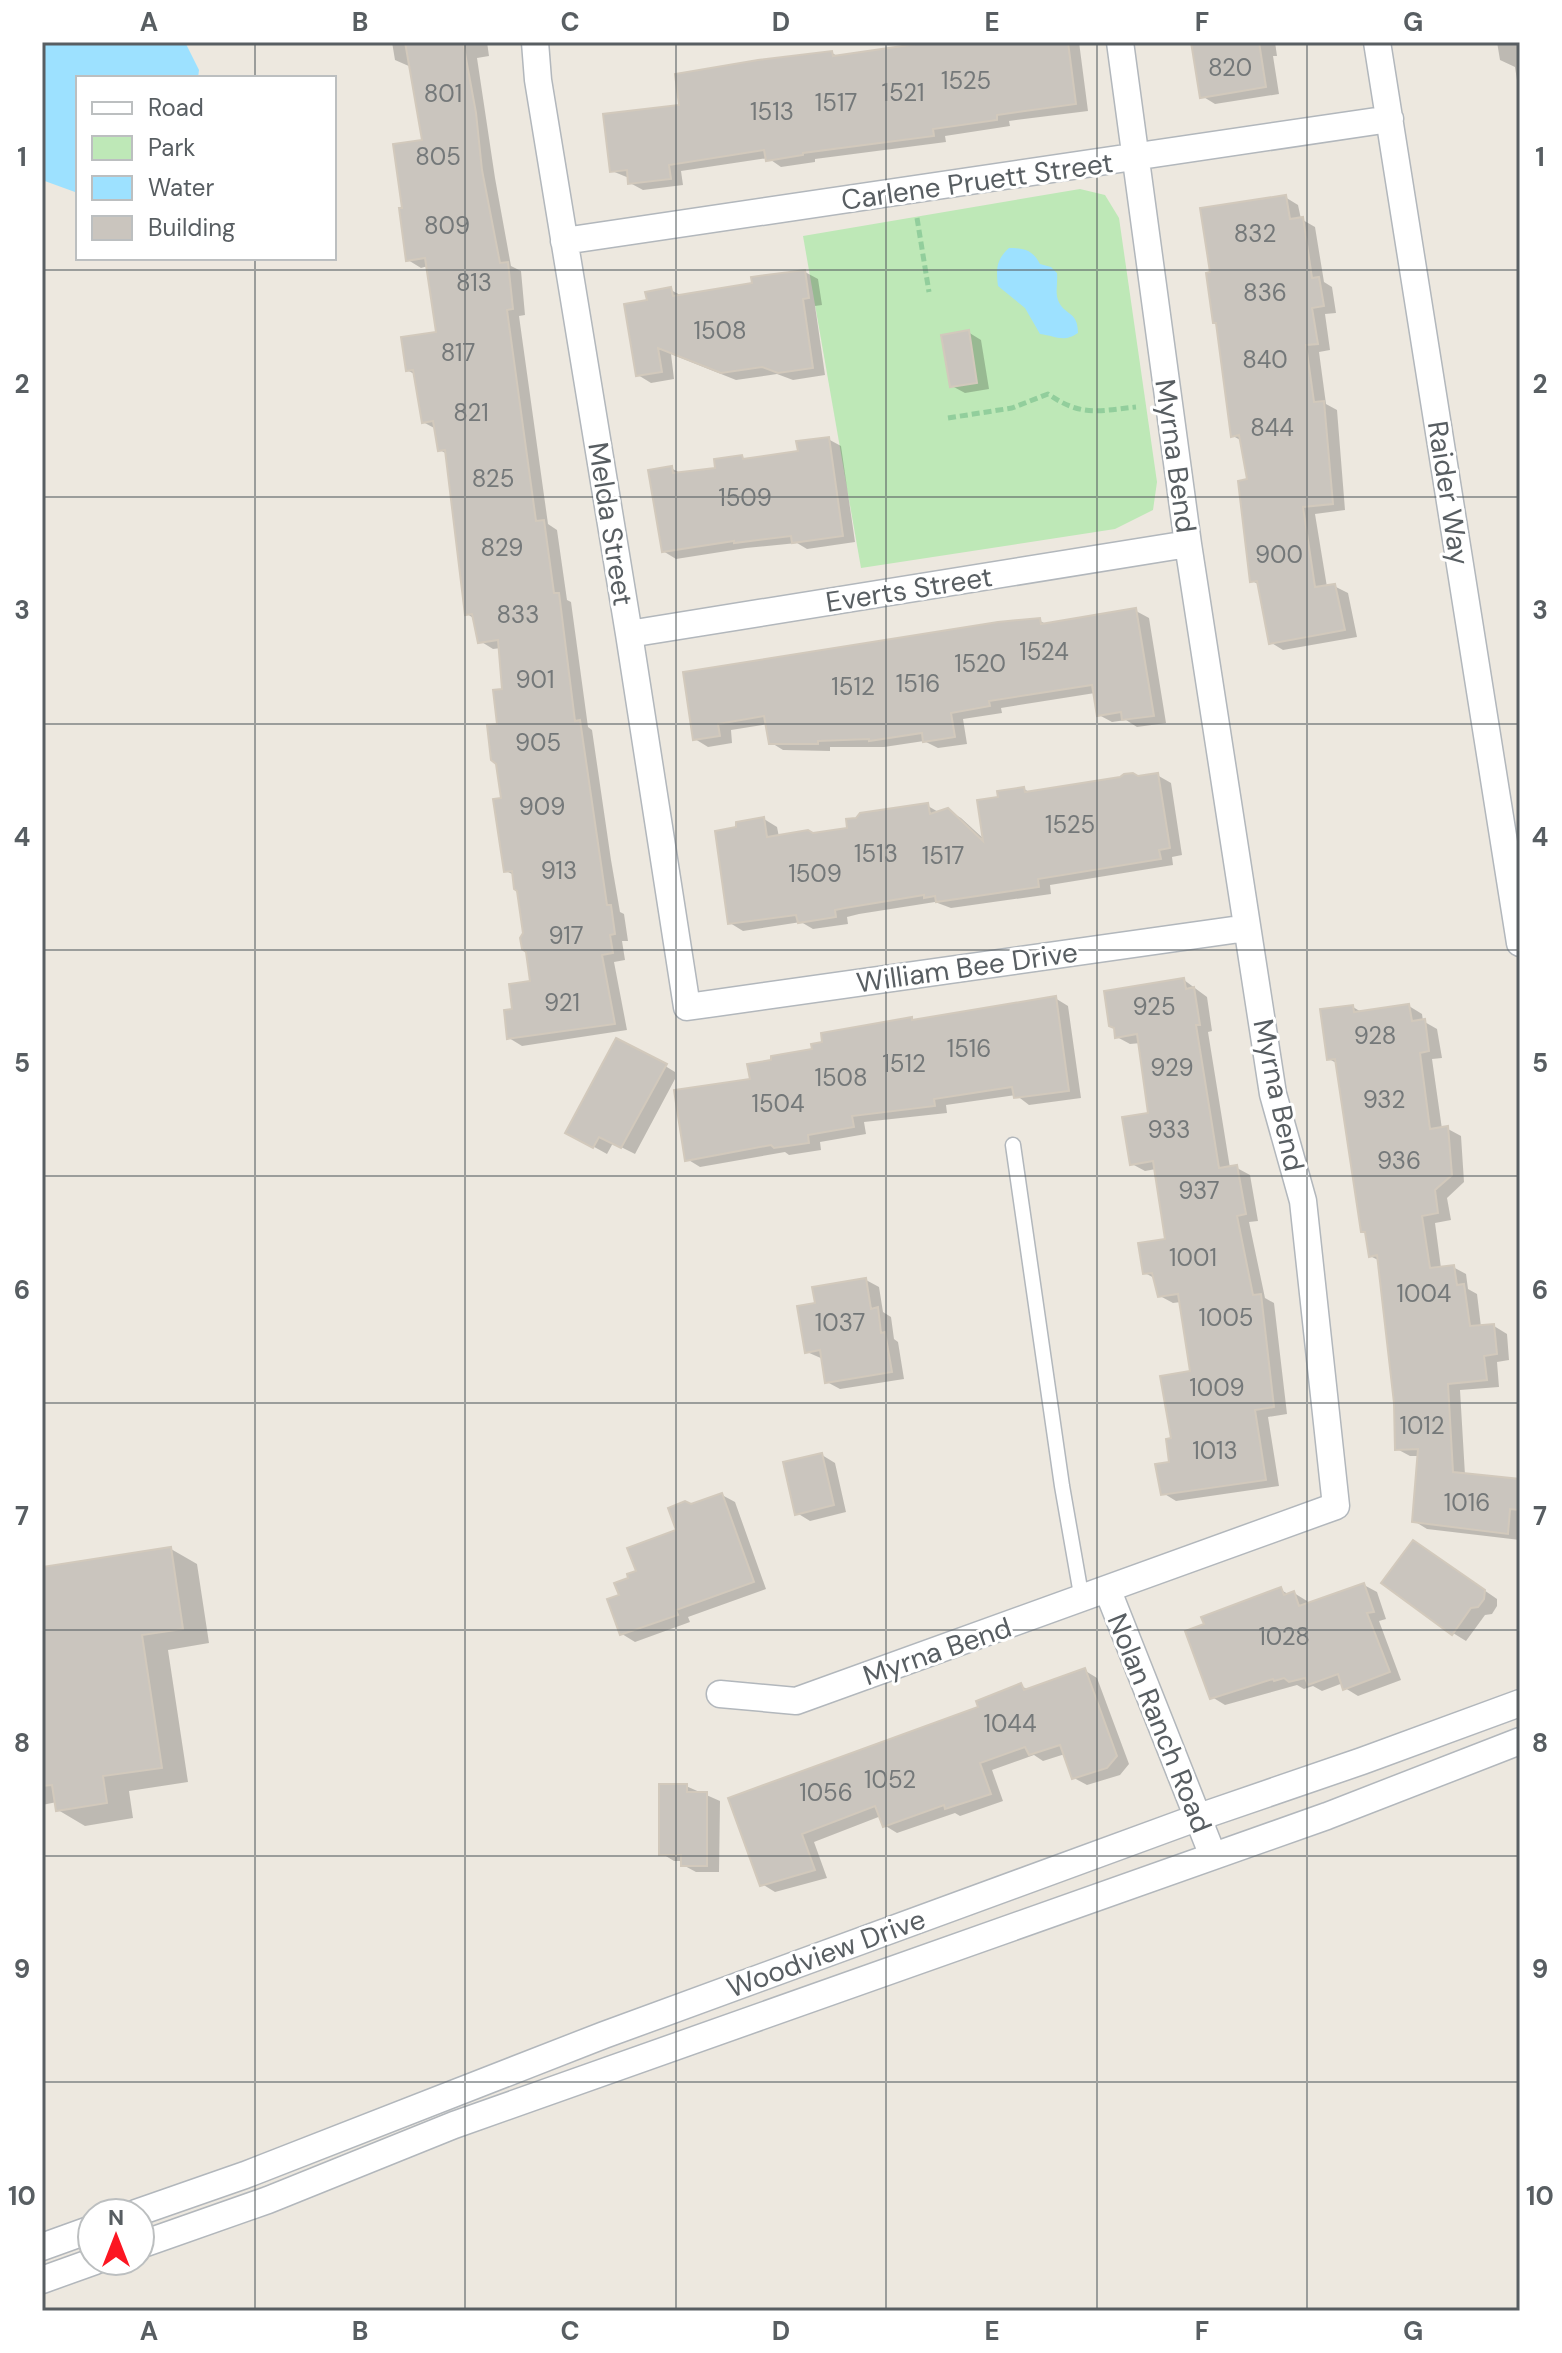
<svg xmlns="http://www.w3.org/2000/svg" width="1562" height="2353" font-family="'DM Sans',sans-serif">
<rect width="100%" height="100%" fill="#ede8df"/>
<path fill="#bee8b7" d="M1080 189 1105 195 1119 218 1157 482 1153 510 1115 529 861 568 803 236Z"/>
<path fill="#9de1ff" d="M42 42H185L199 70 198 78H78V192H75L42 180Z
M1009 248C1024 248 1033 250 1040 264L1051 267 1057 273C1058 282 1055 292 1058 300 1064 316 1078 310 1078 333 1063 343 1056 336 1040 334L1025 308 998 286C996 269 996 260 1009 248Z"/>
<path fill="#0003" d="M392 42H487L489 56 477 58 495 178 511 266 521 271 525 315 519 316 548 524 557 530 567 600 571 602 588 727 592 730 611 860 620 912 624 914 628 941H622L625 960 614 962 627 1030 522 1046 509 1038 514 1011 532 983 514 875 506 871 499 725 504 691 501 648 493 649 480 641 475 619 467 614 447 454 440 450 436 429 423 422 416 375 407 370 438 334 428 266 421 268 408 260 404 210 424 142 411 67 395 60Z
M932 42H1079L1088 111 1009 121 1010 126 945 136 946 142 815 159V162L781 167 768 158 681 171 683 185 643 190 630 183 629 178 612 171 681 107 832 53 839 57Z
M1192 42H1275L1277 56H1273L1279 94 1215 104 1202 96Z
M1497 42H1520V100L1515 67 1500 60Z
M1285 197 1298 205 1301 219 1315 227 1324 282 1332 287 1336 313 1325 314 1330 350 1319 352 1326 404 1337 410 1345 510 1315 514 1327 587 1334 586 1348 593 1357 637 1283 650 1270 642 1260 585 1252 581 1249 480 1242 441 1233 436Z
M805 272 818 279 822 305 815 306 825 375 793 380 777 374 736 380 671 354 674 379 651 383 638 375 649 301 671 290 682 296 754 285Z
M968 332 981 340 989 389 965 393 952 386Z
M828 439 841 446 855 542 807 549 797 543 746 548 676 559 663 551 671 468 682 474 717 469 742 457 747 461 800 453Z
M1136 611 1149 618 1166 723 1137 727 1126 720 1112 722 1099 715 1095 693 1001 708 1002 713 963 719 967 744 938 748 924 741 884 747H830V751L783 750 770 742 768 724 731 730 732 743 708 747 695 739 685 674 1040 621 1048 625Z
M1157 775 1171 783 1182 855 1172 857 1173 865 1050 885 1051 894 951 908 935 902 859 914 847 917 848 924 813 929 801 922 743 931 730 923 764 819 777 827 779 837 814 835 850 829 928 806 940 813 947 810 961 818 985 840 1000 799 1024 789 1031 793Z
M1184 980 1207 997 1212 1031 1208 1032 1230 1168H1237L1250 1175 1258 1221 1249 1222 1265 1298 1274 1303 1287 1414 1268 1417 1279 1486 1176 1501 1163 1493 1171 1464 1173 1440 1192 1372 1181 1302 1173 1303 1160 1296 1156 1279 1145 1273 1167 1241 1156 1169 1145 1171 1132 1164 1151 1114 1141 1043 1130 1044 1117 1037Z
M1055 998 1068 1006 1081 1098 1029 1105 1016 1095 946 1105 947 1113 864 1122 866 1134 820 1142 821 1150 789 1155 785 1152 700 1167 687 1159 752 1081 814 1051 911 1019 917 1022Z
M1409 1006 1422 1014 1423 1021 1437 1029 1442 1058 1432 1059 1442 1129H1448L1461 1136 1464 1182 1447 1198 1451 1220 1435 1223 1441 1268 1453 1267 1466 1274 1468 1289 1477 1294 1481 1327 1494 1326 1507 1334 1509 1360 1497 1362 1499 1387 1460 1390 1465 1475 1520 1481V1540L1427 1529 1414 1521 1419 1456H1410L1397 1449 1396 1403 1380 1261 1370 1256 1367 1233 1363 1231 1338 1064 1329 1059 1353 1007 1363 1013Z
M662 1064 675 1072V1079L635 1154 613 1143 607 1154 567 1132Z
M866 1280 879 1287 883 1312 891 1317 894 1339 898 1342 904 1379 840 1389 827 1382 823 1359 807 1352 817 1305Z
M822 1455 835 1463 846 1512 810 1521 797 1513Z
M722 1495 735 1502 766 1589 688 1617 690 1622 635 1642 622 1634 621 1596 631 1579 679 1532 691 1506Z
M171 1549 197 1564 209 1643 168 1650 188 1782 129 1791 133 1818 85 1826 58 1810 57 1802 42 1805V1569Z
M1426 1550 1497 1599V1606L1492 1614 1485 1615 1466 1641 1453 1633Z
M1364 1585 1377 1592 1386 1619 1379 1621 1401 1680 1358 1696 1345 1688 1343 1683 1322 1691 1313 1686 1304 1689 1297 1685 1225 1705 1212 1697 1281 1590 1290 1595 1294 1593 1307 1601 1308 1605Z
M1084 1670 1097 1678 1129 1764 1120 1775 1087 1785 1074 1778 1065 1754 1043 1761 1034 1755 992 1770 1003 1801 960 1816 955 1813 897 1833 884 1825 881 1816 814 1842 827 1878 775 1892 762 1884 731 1800 980 1708 1021 1686 1029 1690Z
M686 1786 720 1801 719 1872H696L683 1865V1861H674L661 1853Z"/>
<path fill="#cac5be" stroke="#d2c9bc" stroke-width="2" d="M405 42H463L476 113 482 170 500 263 508 262 513 309 507 310 536 521 544 520 554 593H559L575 721 580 720 607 905H611L615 934 610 935 613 953 602 955 615 1024 507 1039 504 1010 512 1009 509 984 530 981 526 952 522 949 520 938 523 933 517 891 514 889 512 871 504 872 493 799 501 798 496 764 491 760 487 725 497 724 493 690 502 689 498 640 478 643 472 614 465 615 445 450 438 451 433 421 422 423 413 370 406 371 401 337 436 332 425 258 406 261 399 208H402L393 144 422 140Z
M930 42H1068L1076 104 997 115V120L933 129 934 136 803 153V155L766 161 764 150 669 165 671 179 628 184 627 170 610 172 603 114 679 105 675 74 758 60 832 51 833 56Z
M1191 42H1259L1266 87 1200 98Z
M1286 195 1290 219 1303 217 1312 278 1319 277 1324 306 1312 308 1318 344 1306 345 1314 402 1324 401 1333 504 1303 507 1315 587 1335 584 1345 630 1269 644 1257 581 1250 582 1238 481 1247 479 1239 435 1231 437 1216 323H1213L1206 273 1210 272 1200 208Z
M805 270 809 298 803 299 813 368 778 373 762 367 721 373 658 348 662 372 636 376 624 304 647 300 645 292 671 287 673 296 752 283 751 277Z
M969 330 977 383 950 387 941 335Z
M829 437 843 536 792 543 791 536 734 543V541L662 552 648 470 672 466 673 473 715 468 714 459 742 455 743 459 798 451 796 441Z
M1136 608 1154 716 1122 720 1121 712 1097 716 1092 685 989 701 990 706 951 713 955 737 923 742 922 733 869 741V739L818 741V744H769L764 716 718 724 720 736 693 740 683 672 998 622 1040 618 1041 624Z
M1133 773 1138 776 1158 773 1170 848 1159 850 1161 859 1038 879 1039 887 936 902 935 896 924 898V895L845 908 835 910 836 917 798 923 796 915 728 924 715 831 736 827V822L764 817 767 837 808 830 813 833 847 828 846 819 856 818 860 813 928 803 930 814 948 808 983 841 977 800 998 797 997 791 1024 787 1025 792 1120 777 1124 774Z
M1184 978 1186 989 1194 987 1200 1025H1196L1219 1168 1237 1165 1246 1214 1237 1216 1253 1295 1261 1294 1274 1407 1255 1410 1266 1480 1161 1495 1155 1464 1169 1462 1166 1439 1171 1438 1160 1376 1190 1371 1178 1294 1158 1297 1152 1273 1143 1274 1138 1243 1165 1239 1153 1161 1130 1165 1122 1117 1148 1113 1137 1034 1115 1038 1114 1028 1109 1026 1104 991Z
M1056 996 1069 1091 1014 1098 1012 1087 934 1099 935 1106 852 1116 854 1127 808 1135 809 1143 774 1148 771 1145 685 1161 674 1090 750 1079 747 1064 771 1060V1056L812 1049 811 1044 822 1042 821 1033 912 1017V1020Z
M1409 1004 1412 1021 1425 1019 1429 1051 1420 1053 1430 1129 1448 1126 1452 1175 1435 1190 1438 1213 1422 1216 1430 1268 1454 1265 1457 1285 1464 1284 1470 1326 1494 1324 1497 1354 1484 1356 1487 1380 1448 1384 1453 1472 1520 1479V1510L1510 1509 1508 1534 1412 1522 1418 1449 1395 1450 1394 1403 1377 1255 1369 1257 1365 1232H1361L1335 1059 1327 1060 1320 1009 1353 1005 1354 1012Z
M616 1038 667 1064 621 1148 599 1137 593 1148 565 1133Z
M866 1278 871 1309 878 1307 881 1333 885 1332 892 1372 825 1383 820 1350 805 1353 797 1306 815 1303 812 1287Z
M822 1453 834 1505 795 1515 783 1462Z
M722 1493 754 1582 676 1610 678 1615 620 1635 607 1599 619 1595 614 1583 628 1578 627 1574 636 1571 627 1548 676 1530 668 1508 685 1501 691 1504Z
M1413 1540 1485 1590 1484 1599 1478 1607 1471 1608 1452 1635 1381 1583Z
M171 1547 183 1629 142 1635 162 1768 103 1776 107 1803 56 1811 52 1785 42 1786V1567Z
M1364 1583 1374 1612 1367 1613 1390 1672 1343 1690 1338 1674 1308 1685 1305 1678 1289 1682 1284 1678 1274 1681 1273 1679 1210 1699 1185 1631 1204 1624 1201 1617 1281 1587 1284 1595 1294 1591 1299 1606Z
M1085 1668 1117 1756 1107 1768 1072 1779 1060 1745 1029 1755 1025 1747 980 1763 991 1794 945 1809 944 1805 883 1827 875 1806 802 1834 815 1870 760 1886 728 1798 978 1707 976 1701 1009 1688 1021 1683 1024 1690Z
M659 1784H687V1792H707V1866H681V1855H659Z"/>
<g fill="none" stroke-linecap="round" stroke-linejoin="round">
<defs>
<path id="service" d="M1013 1145 1062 1486 1082 1600"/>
<path id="minor" d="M535 42 538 80 629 634 687 1007 1247 928
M1377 42 1520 943
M564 241 1390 119
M629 634 1188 544
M1108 1591 1213 1856
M720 1694 796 1701 1336 1506 1303 1201 1273 1094 1188 544 1120 42
M136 2213 245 2175 604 2035 1199 1817 1362 1761 1520 1703
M140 2245 268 2200 454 2125 1327 1816 1520 1741
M42 2247 92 2229
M42 2280 95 2261"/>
</defs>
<use href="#service" stroke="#b2b7bc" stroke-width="17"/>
<use href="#minor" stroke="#b2b7bc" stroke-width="29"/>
<path stroke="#92ce9c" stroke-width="5" stroke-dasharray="8 4" stroke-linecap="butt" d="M917 218 929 292
M948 418 1012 408 1048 394C1082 417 1097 411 1136 407"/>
<use href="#service" stroke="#fff" stroke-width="14"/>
<use href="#minor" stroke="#fff" stroke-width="26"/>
</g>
<path fill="none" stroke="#585e62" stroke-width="2" stroke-opacity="0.55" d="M255 42V78M465 42V2311M676 42V2311M886 42V2311M1097 42V2311M1307 42V2311M255 258V2311M42 270H1520M42 497H1520M42 724H1520M42 950H1520M42 1176H1520M42 1403H1520M42 1630H1520M42 1856H1520M42 2082H1520"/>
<g text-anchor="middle" stroke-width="6" stroke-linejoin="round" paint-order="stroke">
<g font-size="24" fill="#747879">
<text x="1230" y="76">820</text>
<text x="966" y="89">1525</text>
<text x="903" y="101">1521</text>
<text x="443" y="102">801</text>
<text x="836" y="111">1517</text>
<text x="772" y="120">1513</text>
<text x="438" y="165">805</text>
<text x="447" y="234">809</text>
<text x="1255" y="242">832</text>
<text x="474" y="291">813</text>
<text x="1265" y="301">836</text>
<text x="720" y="339">1508</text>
<text x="458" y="361">817</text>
<text x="1265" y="368">840</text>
<text x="471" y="421">821</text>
<text x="1272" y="436">844</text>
<text x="493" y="487">825</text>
<text x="745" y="506">1509</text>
<text x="502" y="556">829</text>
<text x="1279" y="563">900</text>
<text x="518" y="623">833</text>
<text x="1044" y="660">1524</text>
<text x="980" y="672">1520</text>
<text x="535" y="688">901</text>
<text x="918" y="692">1516</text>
<text x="853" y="695">1512</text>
<text x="538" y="751">905</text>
<text x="542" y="815">909</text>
<text x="1070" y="833">1525</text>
<text x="876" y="862">1513</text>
<text x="943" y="864">1517</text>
<text x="559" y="879">913</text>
<text x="815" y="882">1509</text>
<text x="566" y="944">917</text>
<text x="562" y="1011">921</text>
<text x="1154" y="1015">925</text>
<text x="1375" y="1044">928</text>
<text x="969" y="1057">1516</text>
<text x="904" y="1072">1512</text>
<text x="1172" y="1076">929</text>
<text x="841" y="1086">1508</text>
<text x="1384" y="1108">932</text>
<text x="778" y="1112">1504</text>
<text x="1169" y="1138">933</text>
<text x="1399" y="1169">936</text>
<text x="1199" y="1199">937</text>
<text x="1193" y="1266">1001</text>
<text x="1424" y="1302">1004</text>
<text x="1226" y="1326">1005</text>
<text x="840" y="1331">1037</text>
<text x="1217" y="1396">1009</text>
<text x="1422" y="1434">1012</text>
<text x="1215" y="1459">1013</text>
<text x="1467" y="1511">1016</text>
<text x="1284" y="1645">1028</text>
<text x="1010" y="1732">1044</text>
<text x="890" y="1788">1052</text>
<text x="826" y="1801">1056</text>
</g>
<g font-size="28" fill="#585e62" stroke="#fff">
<text transform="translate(977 181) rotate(-8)" y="10">Carlene Pruett Street</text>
<text transform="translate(1176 456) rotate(82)" y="10">Myrna Bend</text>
<text transform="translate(1449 493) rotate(81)" y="10">Raider Way</text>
<text transform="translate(611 524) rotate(81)" y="10">Melda Street</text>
<text transform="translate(909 589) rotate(-9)" y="10">Everts Street</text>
<text transform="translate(967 967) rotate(-8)" y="10">William Bee Drive</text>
<text transform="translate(1279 1095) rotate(78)" y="10">Myrna Bend</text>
<text transform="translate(937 1651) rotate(-19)" y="10">Myrna Bend</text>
<text transform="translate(1160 1723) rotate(68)" y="10">Nolan Ranch Road</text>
<text transform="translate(826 1953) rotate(-20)" y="10">Woodview Drive</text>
</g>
</g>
<rect width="1562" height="2353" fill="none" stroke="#ffffff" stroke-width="88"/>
<rect x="76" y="76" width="260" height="184" fill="#ffffff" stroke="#bcbfc0" stroke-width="2"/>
<rect x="92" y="102" width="40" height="12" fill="#ffffff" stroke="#bcbfc0" stroke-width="2"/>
<text x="148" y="116" font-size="24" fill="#585e62">Road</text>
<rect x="92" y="136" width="40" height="24" fill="#bee8b7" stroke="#bcbfc0" stroke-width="2"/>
<text x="148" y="156" font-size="24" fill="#585e62">Park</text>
<rect x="92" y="176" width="40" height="24" fill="#9de1ff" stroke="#bcbfc0" stroke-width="2"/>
<text x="148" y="196" font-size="24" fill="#585e62">Water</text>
<rect x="92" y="216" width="40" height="24" fill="#cac5be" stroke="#bcbfc0" stroke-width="2"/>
<text x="148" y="236" font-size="24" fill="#585e62">Building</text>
<g transform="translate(116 2237)"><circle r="38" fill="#ffffff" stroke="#bcbfc0" stroke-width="2"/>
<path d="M0-6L14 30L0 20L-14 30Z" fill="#fc1622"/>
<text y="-12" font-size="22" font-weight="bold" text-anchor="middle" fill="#585e62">N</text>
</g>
<rect x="44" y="44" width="1474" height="2265" fill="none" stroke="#585e62" stroke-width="3"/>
<g font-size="26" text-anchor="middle" font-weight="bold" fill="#585e62">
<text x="149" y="31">A</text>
<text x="360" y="31">B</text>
<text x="570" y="31">C</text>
<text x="781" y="31">D</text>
<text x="992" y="31">E</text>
<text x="1202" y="31">F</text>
<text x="1413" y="31">G</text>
<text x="22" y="166">1</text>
<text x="1540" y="166">1</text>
<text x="22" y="393">2</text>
<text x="1540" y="393">2</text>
<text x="22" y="619">3</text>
<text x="1540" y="619">3</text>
<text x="22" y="846">4</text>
<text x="1540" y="846">4</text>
<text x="22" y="1072">5</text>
<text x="1540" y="1072">5</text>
<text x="22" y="1299">6</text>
<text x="1540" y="1299">6</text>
<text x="22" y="1525">7</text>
<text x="1540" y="1525">7</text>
<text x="22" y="1752">8</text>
<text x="1540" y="1752">8</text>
<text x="22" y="1978">9</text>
<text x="1540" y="1978">9</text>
<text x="22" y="2205">10</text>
<text x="1540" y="2205">10</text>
<text x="149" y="2340">A</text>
<text x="360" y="2340">B</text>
<text x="570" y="2340">C</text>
<text x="781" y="2340">D</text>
<text x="992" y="2340">E</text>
<text x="1202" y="2340">F</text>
<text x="1413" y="2340">G</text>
</g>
</svg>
